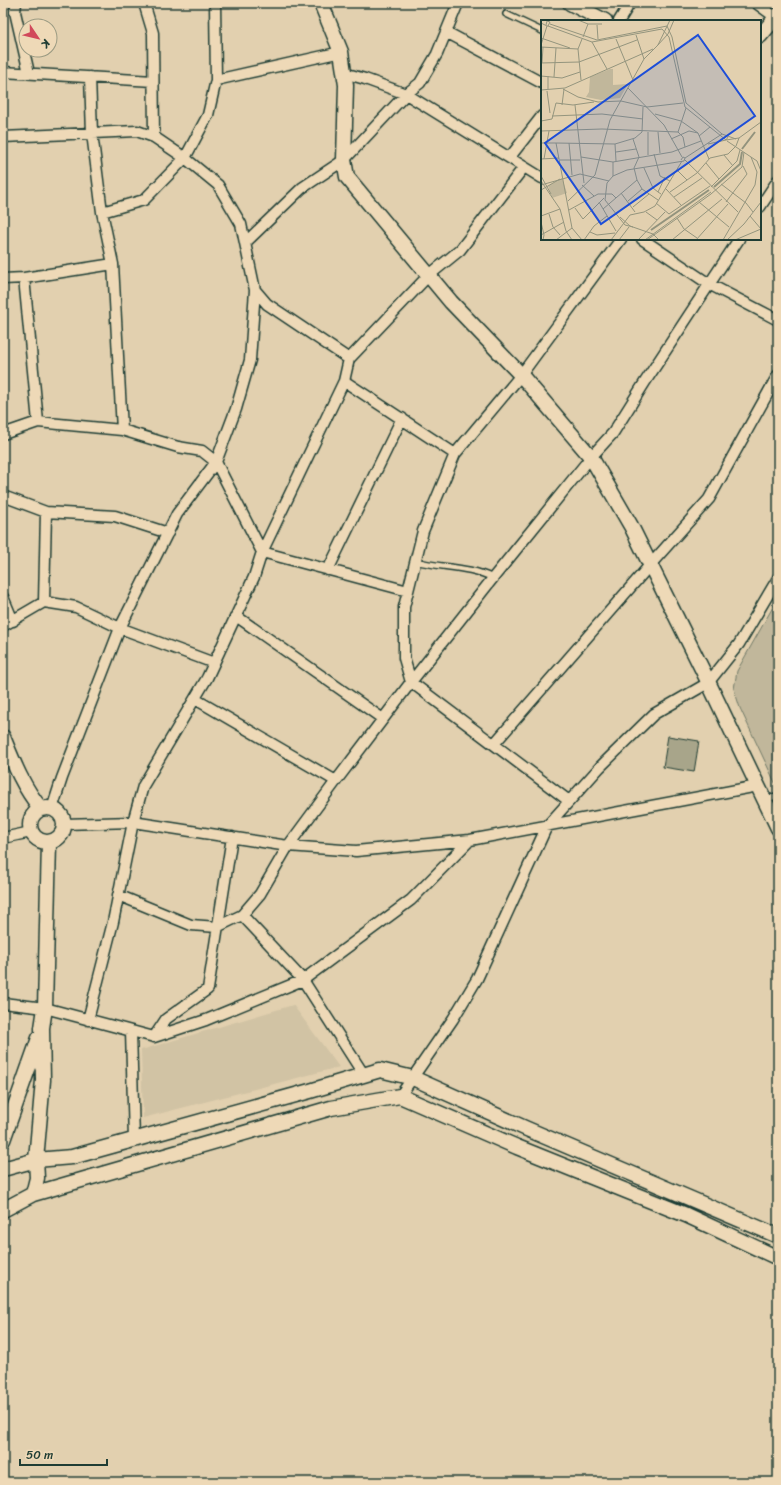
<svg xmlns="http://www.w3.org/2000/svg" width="781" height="1485" font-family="Sriracha,sans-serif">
<rect width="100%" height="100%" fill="#e2d0af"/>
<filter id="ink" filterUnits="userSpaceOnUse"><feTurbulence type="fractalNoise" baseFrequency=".025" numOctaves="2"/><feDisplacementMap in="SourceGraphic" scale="8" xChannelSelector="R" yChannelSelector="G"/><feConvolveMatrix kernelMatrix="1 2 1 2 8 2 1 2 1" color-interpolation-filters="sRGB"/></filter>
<g filter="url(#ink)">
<path fill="#d1c3a4" d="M293 1005 339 1067 143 1118 141 1050Z"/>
<path fill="#c1b79b" stroke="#707a68" d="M778 598V789L740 708 734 689 737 671Z"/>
<path fill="#a8a58a" stroke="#1f3d34" d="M668 736 699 741 694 772 663 767Z"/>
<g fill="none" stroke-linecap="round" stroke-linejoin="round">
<defs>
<path id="lane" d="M506 14 542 31
M415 561C441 568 469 566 493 578
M766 800 778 795"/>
<path id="street" d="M16 3 15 12 29 73
M144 3 153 33 154 137
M756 3 778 19
M619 21 630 3
M446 32 542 83
M3 72 153 81
M344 73 365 79 406 94 542 178
M90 77 92 133 102 212 113 264 122 430
M216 80 341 52
M3 137 137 131 154 137 185 158 218 185 241 224 255 290 250 360 236 409 216 462 177 514 120 628 62 778 52 809
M510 157 542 116
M760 207 778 180
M102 212 144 200 185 158 208 115 216 80 215 3
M642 239 709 284 778 320
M245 243 302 188 344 160 406 94 420 83 437 54 458 3
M24 278 38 422
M3 279 24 278 113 264
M255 290 267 304 349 359
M344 381 455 454
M3 434 38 422 122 430 178 447 202 451 216 462 262 552 408 591
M3 496 46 512 115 516 168 533
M328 570 402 418
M3 597 13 621
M44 602 46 512
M236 616 383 719
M3 626 44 602 76 607 120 628 214 663
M195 699 336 781
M494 744 650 565 709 499 778 375
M569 801 411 682 404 658V607L423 531 455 454 521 375 621 239
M64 824 133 822 288 846 356 851 470 840 758 786
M3 838 31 832
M118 895 191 925 217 927 242 915 260 894 288 846 336 781 411 682 493 578 591 457 613 433 645 382 739 239
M242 915 303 980 364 1075
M3 1003 45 1008 154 1037 206 1020 303 980 411 900 470 840
M88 1020 113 922 133 822 143 786 207 678 254 577 262 552 344 381 349 359 428 276 460 250 524 167
M131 1031 134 1140
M154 1037 166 1019 208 989 232 837
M400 1096 453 1019 477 979 547 826 600 767 654 714 708 683 739 644 778 578"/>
<path id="secondary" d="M321 3 341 52 346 85 344 160 347 177 451 302 521 375 591 457 631 526 702 669 778 828
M570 3 605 21
M760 36 778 15
M3 737C14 764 23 787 41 809
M30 825a17 17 0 1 1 34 0a17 17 0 1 1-34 0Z
M3 1140 39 1038
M3 1169 36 1160 72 1157 310 1091 380 1070 413 1078 527 1129 778 1236
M33 1194 37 1178 36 1160 43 1080 42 1028 45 1008 49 843
M3 1210 33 1194 331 1108 400 1096 517 1147 686 1215 778 1258"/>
</defs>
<use href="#lane" stroke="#1f3d34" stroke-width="8"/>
<use href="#street" stroke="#1f3d34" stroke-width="13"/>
<use href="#secondary" stroke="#1f3d34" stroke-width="17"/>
<use href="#lane" stroke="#eed9b7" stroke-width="5"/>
<use href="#street" stroke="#eed9b7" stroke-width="10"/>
<use href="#secondary" stroke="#eed9b7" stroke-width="14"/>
</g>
</g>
<g transform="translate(541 20)">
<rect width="220" height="220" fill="#e2d0af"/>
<path d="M69 49H72V65L87 64 79 78 60 80 45 77 48 72 49 57ZM21 158 26 173 11 178 7 166Z" fill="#c1b79b"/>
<path fill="none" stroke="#92937d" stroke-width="2" d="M201 129 214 112M173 167 199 144 201 132M110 210 168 170"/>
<path fill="none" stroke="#94957e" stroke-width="1" d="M37 0 47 4 42 17M0 3 6 6H7L9 2 6 1 5 5M9 4 56 20 126 6 131 17 145 83 181 114 195 119M47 4H61M56 5 57 19M7 6 51 22 121 9 128 17 144 87 185 120 198 118 220 102M95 15 103 39M0 18 29 28M75 19 92 60M51 22 66 49M0 25 6 6M116 26 127 14 133 0M0 27 37 29M0 43 38 42 96 20M1 43 2 27M0 56 21 58 39 52M13 57 15 28M40 60 37 29 41 19M87 68 123 105 141 137M7 69V56M22 69 37 77 57 82 80 81 106 87 142 83M0 70 24 68 112 29M6 71 9 93M21 85 23 69M34 85 43 163M114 94 140 101 157 113 168 139M11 96 61 94 102 99M0 101 11 99 15 83 32 85 53 82M0 111 61 109 137 112 142 117 144 127M117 112 119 133M137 112 145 88M158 116 169 107M92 119 98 137 93 148 96 160 101 169 117 180M130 119 148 111 157 113M186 121 216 141 220 151M0 123H15L31 208 41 220M15 123 74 124 94 118 101 112 102 87M28 123 31 155M74 124 75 141M167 124 185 120 187 117M75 132 95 129M113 134 119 156 129 161M107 135V112M183 135 192 146M40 137 72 142 131 132 160 121M144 138 181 114M0 139 18 138M3 139 8 111M19 140H39M144 140 197 192M165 143 178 159M103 148 112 168 117 172M136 150 146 160M0 156 10 174M72 156V142M0 161 19 189 25 211 31 220M180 164 205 183 212 192M0 165 39 154 68 161M41 165 53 176M170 167 196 141 199 130M125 169 140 185M0 170 19 159M129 172 156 153 169 138 187 134 195 126 198 118M80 173 94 192M120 174 117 172 124 157M133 177 161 158M27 181 54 155 69 100 103 39 117 25 129 0M87 181 101 169M58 182 75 211M158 182 188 207M185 182 206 154 202 146M115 183 128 194 169 166M92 187 108 174M34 188 42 199 63 178M62 189 96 160M28 190 57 174H71L75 178M105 192 116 200M8 194 12 207 19 215M0 196 19 189M209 196 220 209M79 197 89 206 112 214 118 220M136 198 143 209 156 218M0 202 3 215 2 220M92 207 84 205 64 180 66 163 72 156 86 150 143 141 144 138 142 137 140 140M49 212 56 215 74 213M0 215 23 202M15 220 31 208M43 220 53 206 66 196M70 220 89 195 103 192 114 186 141 141M78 220 88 207M97 220 124 192M104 220 170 172M106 220 170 174 201 147 203 132M131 220 181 179M155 220 187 184M182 220 214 165 216 152 210 137M186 220 203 204 220 182M194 220 220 209"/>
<path fill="#1d4ed8" fill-opacity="0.15" stroke="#1d4ed8" stroke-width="2" d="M157 15 214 96 60 204 4 123Z"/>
<rect width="220" height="220" fill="none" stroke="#1f3d34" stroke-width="2"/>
</g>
<rect width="781" height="1485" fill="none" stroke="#eed9b7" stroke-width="16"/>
<rect x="8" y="8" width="765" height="1469" fill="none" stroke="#1f3d34" stroke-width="1.5" filter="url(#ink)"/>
<g transform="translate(38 38) rotate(125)"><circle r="19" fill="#eed9b7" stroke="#9b9b83"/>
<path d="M0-3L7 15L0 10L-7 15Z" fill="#d1495b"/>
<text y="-6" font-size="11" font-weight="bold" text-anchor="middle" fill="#1f3d34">K</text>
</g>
<path d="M20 1459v6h87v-6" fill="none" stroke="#1f3d34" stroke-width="2"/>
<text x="26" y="1459" font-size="12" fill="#1f3d34" stroke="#eed9b7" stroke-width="3" paint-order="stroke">50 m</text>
</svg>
